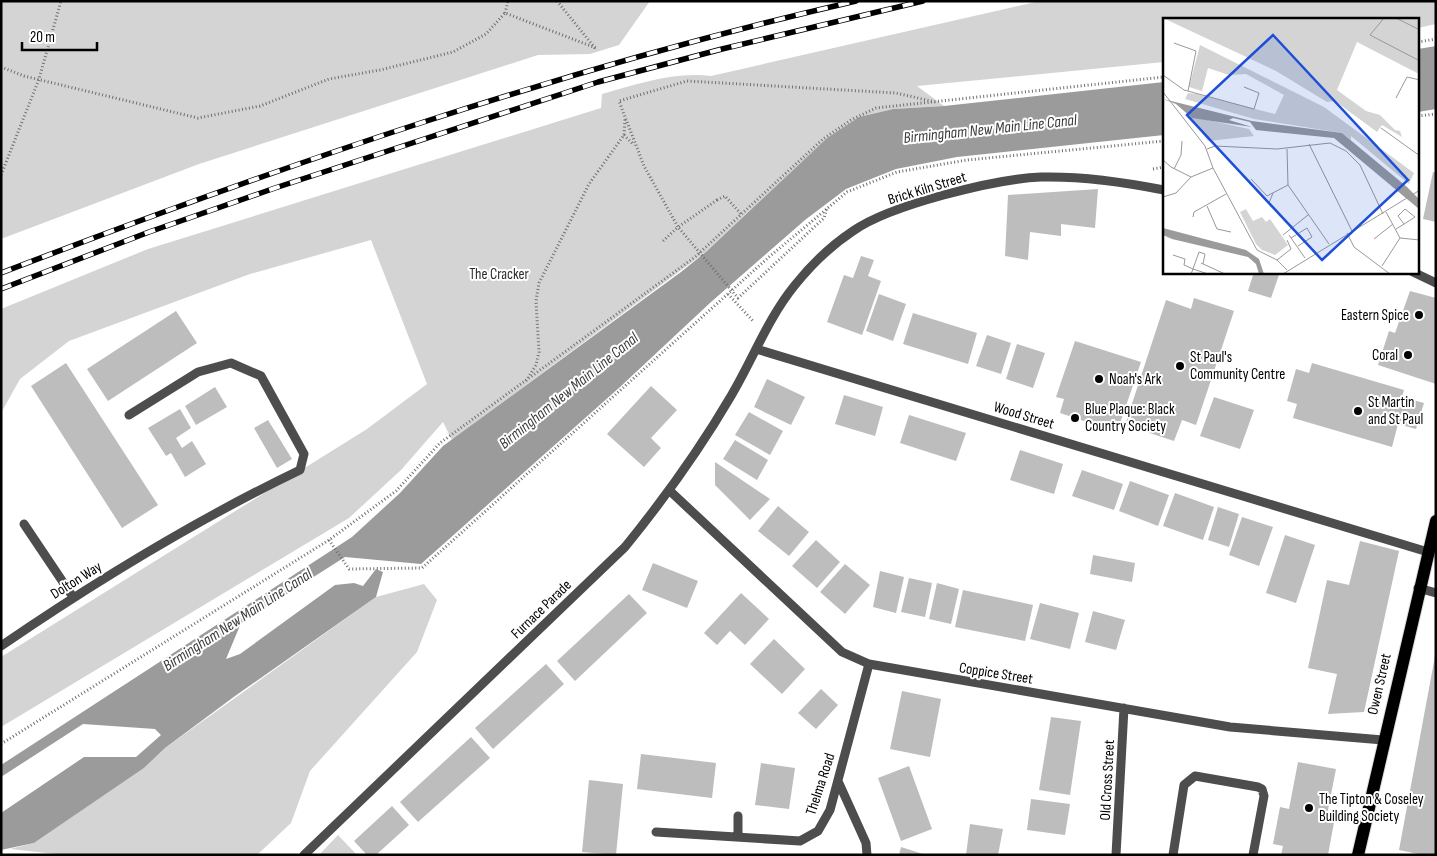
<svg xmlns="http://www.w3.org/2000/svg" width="1437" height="856" font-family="'Sofia Sans Condensed',sans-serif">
<rect width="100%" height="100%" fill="#fff"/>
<path fill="#d4d4d4" d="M1 1H650L619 45 590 54 538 55 199 164 1 239Z
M1040 1H1436V24L1418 28V19H1164V62L917 86 944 106 893 109 859 117 827 138 707 251 452 440 443 422 401 470 349 518 1 727V657L367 429 427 384 371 240 250 274 69 341 20 379 1 413V309L148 249 601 108 602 94C637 84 675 71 711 76Z
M424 584 437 600 417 652 310 771 291 823 257 855H65L10 849 34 843 144 768 165 748 376 597Z
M338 835 357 855H319Z"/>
<path fill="#9b9b9b" d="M1436 46V109L1418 112V49Z
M1164 82V135L957 157 896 169 846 189 805 220 711 302 620 387 421 564 345 557 241 623 226 659 240 654 335 585 354 583 363 586 376 569 383 572 376 597 235 696 165 748 144 768 34 843 1 850V813L84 757H136L161 735 155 729 83 724 1 777V765L352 537 400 493 443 446 681 272 707 251 827 138 859 117 893 109 944 106Z"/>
<path fill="#bdbdbd" d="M1433 172 1436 173V222L1423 219Z
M1098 189 1095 228 1061 224V236L1030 232 1028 260 1005 256 1008 195Z
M861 256 874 260 868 276 881 281 862 335 827 322 844 275 853 278Z
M1254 272H1280L1271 298 1248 291Z
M1410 291 1436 298V384L1378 365 1389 331 1395 333Z
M879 294 906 304 893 341 866 331Z
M1194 298 1234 311 1196 425 1182 420 1174 441 1125 425 1166 300 1191 309Z
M176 311 197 343 108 401 87 369Z
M913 313 977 333 968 364 903 344Z
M987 335 1011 343 1001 374 976 366Z
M1075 341 1141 362 1117 432 1060 413 1064 399 1056 397Z
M1017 344 1045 353 1033 388 1006 379Z
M66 363 158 505 122 528 31 386Z
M1312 363 1404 390 1402 397 1424 403 1416 429 1398 424 1392 447 1293 418 1297 404 1287 401 1296 369 1309 373Z
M767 379 805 397 791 425 754 407Z
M651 386 677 410 651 438 661 448 644 467 607 434Z
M215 387 227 407 196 425 185 406Z
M844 395 883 407 875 436 835 424Z
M1214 397 1254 410 1240 449 1200 436Z
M180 409 191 428 176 438 182 448 192 441 206 464 185 477 171 453 166 456 148 428Z
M749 412 783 431 770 455 735 435Z
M909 415 966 433 956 461 900 443Z
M268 420 292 459 277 468 254 428Z
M735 440 768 460 757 480 723 459Z
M1020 450 1063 464 1054 494 1010 480Z
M715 462 770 499 750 520 715 485Z
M1082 470 1123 484 1114 510 1072 496Z
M1130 481 1169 495 1158 526 1119 511Z
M1175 493 1214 507 1203 540 1163 526Z
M778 506 809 532 789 556 758 531Z
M1218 507 1239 514 1229 547 1208 540Z
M1242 517 1273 527 1259 566 1229 555Z
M1285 535 1315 545 1296 603 1266 593Z
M816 540 840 562 817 588 792 566Z
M1360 541 1399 551 1364 712 1328 714 1337 674 1308 668 1327 580 1349 585Z
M1093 555 1135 563 1132 582 1090 574Z
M653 563 698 581 687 608 642 590Z
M845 564 870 585 845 614 820 592Z
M880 571 904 577 896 613 873 607Z
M909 578 932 583 925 617 901 612Z
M937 583 959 589 951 624 929 619Z
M963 590 1033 605 1025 641 955 627Z
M741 593 769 619 745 645 730 631 717 645 704 633Z
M629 594 647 613 575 681 557 661Z
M1040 603 1079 613 1070 649 1030 639Z
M1093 611 1125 620 1116 650 1085 642Z
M774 639 805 669 782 694 750 664Z
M1435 656 1436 855H1423L1399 850Z
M546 664 564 684 493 749 475 728Z
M821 689 838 705 816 729 798 713Z
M902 691 941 699 930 757 890 749Z
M1051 717 1081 721 1070 795 1039 790Z
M471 737 490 758 418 822 400 802Z
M641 754 716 763 712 798 637 789Z
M1298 762 1336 769 1327 815 1335 817 1328 855H1281L1283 846 1273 844 1280 807 1289 809Z
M761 763 795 768 789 809 755 805Z
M909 766 932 829 901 841 878 778Z
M589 780 623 784 616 855 582 852Z
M1031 799 1070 804 1065 835 1027 830Z
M392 806 409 825 376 855H367L354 841Z
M970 824 1003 829 998 855H966Z
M901 847 923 854V855H899Z"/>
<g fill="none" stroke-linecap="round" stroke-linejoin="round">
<defs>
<path id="major" d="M1358 855 1436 521"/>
</defs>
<use href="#major" stroke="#dbdbdb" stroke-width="14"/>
<path stroke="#6f6f6f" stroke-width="3" stroke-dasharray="1 2.5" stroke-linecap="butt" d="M557 1 595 48
M505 13 508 1
M1418 42 1436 39
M1 67 24 76 198 118 260 106 329 79 380 70 453 52 486 34 505 13 596 48
M1418 116 1436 114
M624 135 634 145
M1153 169 1164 167
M1 175 39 79 61 1
M717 200 725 196 741 214
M663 241 678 227 644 166 619 101 687 81 896 93 935 102
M728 294 753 321
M526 381 536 365 539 352 536 301 539 283 589 184 624 135 625 119
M329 540 349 569 422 568 769 257 847 192 897 172 967 160 1164 141
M1 744 329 540 396 491 440 443 695 257 823 139 851 120 876 108 1164 77"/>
<path stroke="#4d4d4d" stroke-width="9" d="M1413 272 1436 283
M756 349 1428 552
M670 491 842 652 869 664 1230 727 1383 740
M24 524 73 597
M1418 588 1436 593
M1 646C96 581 196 520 300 470L304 454 261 376 231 363 198 372 129 415
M838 781 866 843 867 855
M738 816V837
M656 832 800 841 818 831 830 810 869 664
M304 855 625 547C664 499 700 449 731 396 753 359 768 318 795 285 811 265 832 245 853 231 890 205 995 179 1041 177 1082 176 1124 182 1164 190
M1116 855 1124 708
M1173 855 1184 785 1195 776 1258 787 1262 789 1264 796 1253 855"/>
<use href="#major" stroke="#000" stroke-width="12"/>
<defs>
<path id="rail" d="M1 273C280 166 564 68 856 1
M1 289 149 232 275 188 598 82 722 49 923 1"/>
</defs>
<use href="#rail" stroke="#000" stroke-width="5.5"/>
<use href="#rail" stroke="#fff" stroke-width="4" stroke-dasharray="11" stroke-linecap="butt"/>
<path stroke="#6f6f6f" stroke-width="3" stroke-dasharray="1 2.5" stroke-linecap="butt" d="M717 200 678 227 738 298 824 218 827 208"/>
</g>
<g fill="#000" stroke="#fff" stroke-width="2">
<circle cx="1419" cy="315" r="5"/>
<circle cx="1408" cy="355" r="5"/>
<circle cx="1180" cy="366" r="5"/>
<circle cx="1099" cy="379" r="5"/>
<circle cx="1358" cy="411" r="5"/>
<circle cx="1075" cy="418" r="5"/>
<circle cx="1309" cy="808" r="5"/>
</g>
<g text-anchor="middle" stroke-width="4" stroke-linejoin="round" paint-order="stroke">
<g font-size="15" fill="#000" stroke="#fff">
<text transform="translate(927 188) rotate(-17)" y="5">Brick Kiln Street</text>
<text transform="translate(1024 415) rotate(17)" y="5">Wood Street</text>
<text transform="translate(76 580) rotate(-32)" y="5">Dolton Way</text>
<text transform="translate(541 609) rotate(-44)" y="5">Furnace Parade</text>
<text transform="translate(996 673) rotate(9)" y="5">Coppice Street</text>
<text transform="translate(1379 684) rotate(-77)" y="5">Owen Street</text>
<text transform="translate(1107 780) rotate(-87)" y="5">Old Cross Street</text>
<text transform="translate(820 784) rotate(-72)" y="5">Thelma Road</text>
</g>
<g font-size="15" fill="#2b2b2b" stroke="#fff">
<text x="499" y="279">The Cracker</text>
</g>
<g font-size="15" fill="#000" stroke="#fff" text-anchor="start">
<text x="1409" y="320" text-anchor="end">Eastern Spice</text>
<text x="1398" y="360" text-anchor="end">Coral</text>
<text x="1190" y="362">St Paul's<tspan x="1190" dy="17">Community Centre</tspan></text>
<text x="1109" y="384">Noah's Ark</text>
<text x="1368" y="407">St Martin<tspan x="1368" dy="17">and St Paul</tspan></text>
<text x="1085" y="414">Blue Plaque: Black<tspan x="1085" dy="17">Country Society</tspan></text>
<text x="1319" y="804">The Tipton &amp; Coseley<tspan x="1319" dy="17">Building Society</tspan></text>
</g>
<g font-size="16" font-style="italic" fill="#3c3c3c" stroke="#fff">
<text transform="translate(990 128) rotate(-6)" y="6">Birmingham New Main Line Canal</text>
<text transform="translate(568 390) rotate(-39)" y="6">Birmingham New Main Line Canal</text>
<text transform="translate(237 619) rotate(-33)" y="6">Birmingham New Main Line Canal</text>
</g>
</g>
<g transform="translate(1163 18)">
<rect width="256" height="256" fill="#fff"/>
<path d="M0 0H256V56L194 24 174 72 203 93 217 97 232 112 237 113 239 119 219 107 214 114 172 83 164 84 113 53ZM37 27 161 89 251 155 246 166 188 118V122L179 115 91 101 22 81 25 75 34 76 112 96 121 77 83 56 66 57 45 50 39 73 26 69ZM26 98 86 111 91 118 45 123ZM83 191 90 203 99 199 103 204 107 201 125 227 112 237 99 232 93 226 77 194Z" fill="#d4d4d4"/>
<path d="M0 81 89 103 179 115 244 169 256 181V191L171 120 93 112 87 104 70 100 66 102 89 109 29 100 13 86ZM0 210 83 232 96 241 101 256H96L93 246 85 239 9 221 0 217Z" fill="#9b9b9b"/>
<path fill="none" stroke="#999" stroke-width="1" d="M221 0 207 17 257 43M233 0 257 12M11 25 33 33 25 73M0 57 21 72 91 91 96 75 81 69M0 74 42 128 50 150 94 232 114 242 124 252M233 80 244 59 257 62M218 110 257 138M146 126 189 213M44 131 52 128 114 131 167 125 183 133 197 147 220 196M124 131 125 167 166 226M0 142 8 149 28 159M11 151 18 137 19 123M88 161 104 178 125 167M100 179 106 185 110 175M0 184V179L13 175 28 159 50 150M44 188 54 211 68 214M30 199 31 194 63 176M233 211 246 203 252 199 242 191 235 198 241 206M184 215 191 229 227 256M120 217 145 197M126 217 142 240M128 220 144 210 149 219 135 228M237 220 257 222M211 221 230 206M10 237 22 241 21 247 30 251 28 256M114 242 128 231 124 222M38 245 62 256M40 246 42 236 36 234 30 251 45 256M219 248 237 220 223 194M120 256 257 172"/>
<path fill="#1d4ed8" fill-opacity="0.15" stroke="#1d4ed8" stroke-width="2.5" d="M110 17 245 162 159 242 24 97Z"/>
<rect width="256" height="256" fill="none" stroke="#000" stroke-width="2.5"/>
</g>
<rect width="1437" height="856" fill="none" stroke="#000000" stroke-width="5"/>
<path d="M22 42v8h75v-8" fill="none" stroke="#000000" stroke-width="2.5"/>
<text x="30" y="42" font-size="15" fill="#000000" stroke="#ffffff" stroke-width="4" paint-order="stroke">20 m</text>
</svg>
